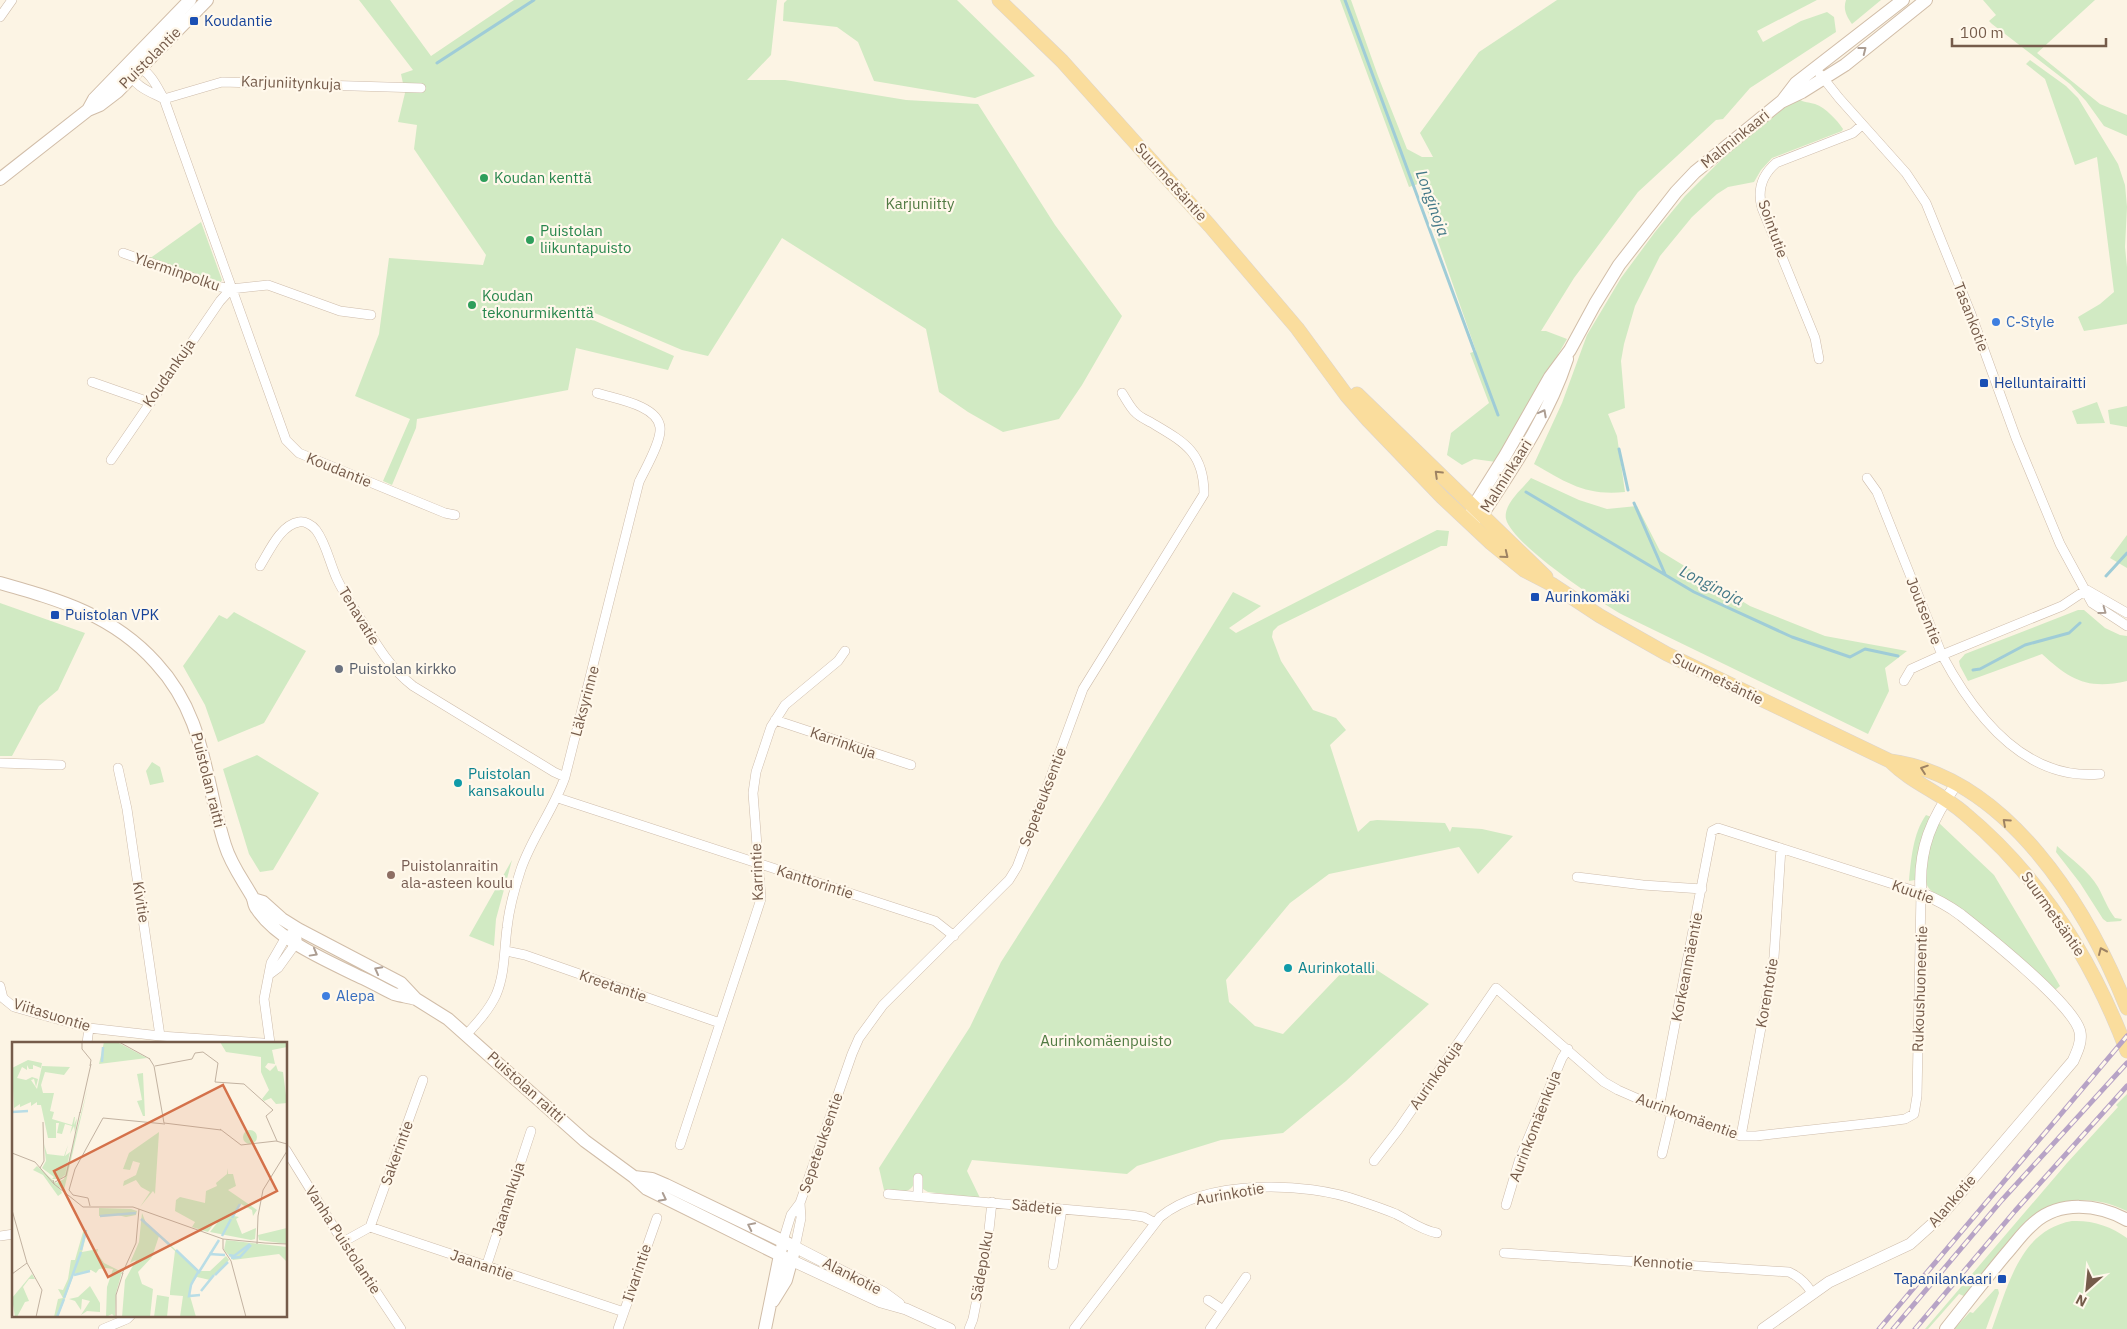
<svg xmlns="http://www.w3.org/2000/svg" width="2127" height="1329" font-family="'IBM Plex Sans',sans-serif">
<rect width="100%" height="100%" fill="#fcf4e4"/>
<path fill="#d1eac3" d="M359 0H390L431 56 514 0H777L771 55 747 80H785L906 100 978 104 1055 225 1122 316 1082 385 1059 419 1003 432 968 412 939 392 926 329 782 238 708 356 682 350 583 308 582 315 674 356 668 370 576 348 568 390 417 419 416 428 392 485 383 481 410 419 355 396 379 334 389 258 483 265 486 255 414 149 417 125 398 122 405 93 401 74 413 70Z
M787 0H957L1035 76 975 98 874 81 858 42 837 27 783 21 784 3Z
M1340 0H1351L1378 76 1407 149 1422 157H1433L1420 133 1479 52 1557 0H1817L1757 31 1763 42 1801 21 1827 12 1834 17 1836 32 1750 88 1723 119 1716 120 1638 192 1574 278 1541 331H1546L1567 339 1496 462 1474 459 1462 465 1447 455 1451 433 1489 403 1470 353 1476 351 1418 184 1409 187Z
M1846 0H1881L1852 24C1846 16 1843 9 1846 0Z
M1983 0H2095L2037 53 2100 104 2127 115V136L2104 126 2086 101 2070 84 1992 24 1989 21 1996 15Z
M2030 60 2066 86 2078 98 2118 164 2125 185 2127 207 2125 247 2127 267V324L2084 331 2078 317 2100 304 2114 292 2097 157 2075 165 2045 79 2026 64Z
M1799 99C1804 103 1809 102 1815 104 1826 108 1837 120 1843 129L1842 131 1772 158 1761 170 1754 182 1728 187 1717 194 1692 217 1660 256 1635 306 1624 344 1621 361 1625 408 1608 414 1617 436 1625 492C1586 496 1567 483 1534 464L1562 403 1587 335 1621 278 1655 232 1685 196 1728 153 1788 105Z
M201 222 222 280 220 283 149 259Z
M2097 402 2105 423 2077 424 2072 411Z
M2127 406V427L2110 424 2108 410Z
M1531 478 1579 500 1607 509 1637 506 1660 551 1750 606 1825 636 1907 651 1885 668 1889 691 1868 734 1623 615C1599 602 1512 544 1506 519 1503 504 1523 488 1531 478Z
M1437 530 1449 531 1447 546H1441L1278 626 1273 631 1272 637 1281 661 1313 710 1336 718 1346 730 1330 745 1358 832 1370 821 1377 820 1445 823 1450 832 1452 827 1482 829 1513 836 1478 874 1459 847 1329 874 1290 903 1226 980 1229 1002 1255 1026 1283 1034 1347 967 1366 963 1429 1004 1346 1081 1283 1133 1221 1140 1137 1166 1127 1174 972 1160 967 1171 980 1198 928 1192 923 1189V1176L916 1175C913 1197 902 1191 884 1190L879 1168 970 1027 1001 962 1104 801 1233 592 1261 606 1229 628 1236 633Z
M2127 535V568L2110 558Z
M0 603 85 633 58 690 39 706 12 756H0Z
M2078 610H2084L2105 628 2120 635 2127 636V681C2088 690 2070 680 2042 654L1968 681 1960 666 1959 661 1965 654Z
M234 612 306 651 264 723 218 742 205 705 183 666 219 615 227 619Z
M257 755 319 793 273 870 260 872 249 854 223 769Z
M152 762 160 767 164 782 150 785 146 771Z
M1926 815 1931 817 1917 876 1915 880 1909 881C1911 860 1913 833 1926 815Z
M1938 822 1994 875 2060 986 2055 990C2023 961 1991 931 1956 905 1947 898 1928 894 1926 882 1922 865 1932 838 1938 822Z
M2057 846C2071 859 2089 871 2098 887 2104 898 2108 909 2115 918L2122 919 2121 921 2107 922 2103 919 2080 883 2056 852Z
M512 860 496 919 494 946 469 936Z
M2127 1094V1211C2048 1173 2008 1243 1964 1296L1959 1294 1928 1329H1925L2067 1163 2118 1107 2116 1105Z
M2072 1221C2092 1220 2111 1226 2127 1238V1329H1992C2008 1286 2020 1230 2072 1221Z
M1995 1289H1998L1999 1293 1986 1329H1954L1970 1312 1973 1313Z"/>
<g fill="none" stroke-linecap="round" stroke-linejoin="round">
<path stroke="#9fccd7" stroke-width="3" d="M1345 0 1498 415
M437 63 534 0
M1619 449 1628 490
M1526 492 1694 592 1792 637 1850 657 1865 649 1898 656
M1634 503 1665 574
M2106 576 2127 553
M1973 670 1980 669 2025 645 2069 633 2080 623"/>
<defs>
<path id="minor" d="M0 17 12 0
M136 67C150 70 157 87 164 99L286 440 299 453 445 513 455 515
M130 72C134 87 151 92 164 99
M1820 74 1839 98 1906 173 1926 203 1971 314 2016 438 2060 544 2092 603 2127 626
M164 99 222 82 421 88
M123 253 216 286 231 289 268 285 340 311 371 315
M1819 359 1815 338 1762 208C1757 190 1762 175 1776 163L1853 133 1862 125
M92 382 149 402
M111 460 220 301 231 289
M1867 478 1877 492 1942 655 2062 606 2086 590
M260 566C269 552 280 525 299 522 305 521 312 525 316 530 326 543 330 564 337 579 343 592 352 605 360 618 376 644 390 668 413 686L554 772 565 777
M2087 590 2127 613
M1904 681 1911 669 1942 655C1974 715 2024 781 2100 774
M775 720 911 765
M0 763 61 765
M118 768 127 809 160 1036
M558 798 935 921 954 936
M1577 877 1643 885 1702 889
M506 951 525 955 720 1023
M270 974 278 968 296 943 297 939
M0 986 3 998 14 1007 89 1028 160 1036 263 1043
M466 1035C477 1023 489 1010 496 995 505 974 504 951 507 928 509 909 515 887 521 869 532 837 554 809 565 777L639 482C645 469 662 441 660 427 657 405 616 399 597 393
M87 1043 89 1028
M270 1043 264 999 271 963 286 937 298 929
M1741 1136 1774 957 1781 848
M680 1145 761 899 753 793 756 772 771 727 785 705 838 661 845 651
M286 1150 343 1242 401 1329
M1662 1154 1672 1112
M1374 1161 1398 1130 1496 988 1604 1082 1618 1090 1659 1108 1729 1133 1741 1136H1756L1882 1122 1905 1119 1914 1114 1917 1096 1921 893 1718 828 1712 831 1659 1108
M888 1194 1130 1215 1144 1217 1155 1223
M918 1196V1178
M1506 1205 1520 1158 1562 1058 1568 1049
M370 1227 423 1080
M0 1236 14 1234
M783 1241 791 1215 800 1203 852 1054 859 1038 883 1005 1009 880 1017 867 1033 825 1083 689 1204 494C1204 452 1184 442 1152 423 1147 420 1139 417 1135 412 1130 407 1126 399 1122 393
M343 1242 370 1227 624 1312
M795 1247 801 1218 800 1203
M1504 1253 1789 1272C1800 1277 1806 1283 1812 1293
M1053 1265 1062 1209
M486 1267 531 1131
M1208 1300 1223 1310
M103 1329 127 1319 131 1315
M618 1329 657 1218
M969 1329 973 1319 987 1248 992 1202
M1074 1329 1160 1217C1207 1179 1305 1181 1360 1201 1372 1205 1384 1209 1396 1214 1410 1221 1421 1230 1437 1233
M1210 1329 1246 1277"/>
<path id="tertiary" d="M783 1241 780 1255 881 1302 906 1309 950 1329
M795 1247 884 1293 899 1304
M1763 1329 1829 1282 1910 1244 1940 1217 2073 1061C2077 1052 2082 1042 2080 1032 2075 1006 1985 934 1961 915 1949 906 1936 899 1921 893 1918 848 1932 818 1957 783"/>
<path id="secondary" d="M1783 100 1796 83 1903 0
M88 110 94 99 190 0
M0 179 88 110 100 105 117 92 207 0
M1471 515 1473 507 1505 456 1550 377 1570 350 1595 304 1619 265 1676 192 1695 172 1781 102 1802 92 1845 65 1926 0
M1474 520 1482 515C1514 466 1549 415 1567 359
M0 583C60 600 113 615 156 663 206 717 204 779 225 845 231 865 243 880 253 898 254 902 254 906 257 909 277 940 328 961 360 977 372 982 383 989 394 994 401 996 409 997 416 999
M253 899 263 902 282 919 298 929 401 983 416 999 448 1019 585 1141 634 1177 647 1189 780 1255 765 1329
M634 1177 652 1179 666 1185 795 1247 786 1280 773 1301
M1946 1329C1966 1304 1985 1279 2006 1254 2015 1244 2023 1232 2034 1223 2060 1200 2098 1204 2127 1220"/>
<path id="primary" d="M999 0 1062 61 1210 226 1297 328 1347 396 1368 420 1442 497 1491 543 1524 570 1553 585 1600 616 1667 654 1890 761C2007 777 2087 907 2127 1008
M1357 394 1546 577
M1890 761C1912 783 1941 793 1964 813 2040 876 2092 959 2127 1051"/>
</defs>
<use href="#minor" stroke="#cebcab" stroke-width="10"/>
<use href="#tertiary" stroke="#cebcab" stroke-width="12"/>
<use href="#secondary" stroke="#d1bda8" stroke-width="14"/>
<use href="#primary" stroke="#dbd4d0" stroke-width="15"/>
<use href="#minor" stroke="#fff" stroke-width="9"/>
<use href="#tertiary" stroke="#fff" stroke-width="11"/>
<use href="#secondary" stroke="#fff" stroke-width="12"/>
<use href="#primary" stroke="#fadd9d" stroke-width="14"/>
<defs>
<path id="rail" d="M1879 1329 2127 1036
M1893 1329 2002 1200 2127 1063
M1915 1329 2015 1211 2127 1086"/>
</defs>
<use href="#rail" stroke="#b7a3c6" stroke-width="5"/>
<use href="#rail" stroke="#fff8eb" stroke-width="3" stroke-dasharray="9" stroke-linecap="butt"/>
</g>
<defs><path id="oneway-chevron" d="M-2-3.5L2.5 0L-2 3.5" fill="none" stroke-width="1.6" stroke-linecap="round" stroke-linejoin="round" transform="scale(1.25)"/></defs>
<g stroke="#ac9d92">
<use href="#oneway-chevron" transform="translate(1863 50) rotate(-38)"/>
<use href="#oneway-chevron" transform="translate(1543 413) rotate(-62)"/>
<use href="#oneway-chevron" transform="translate(2103 611) rotate(36)"/>
<use href="#oneway-chevron" transform="translate(314 953) rotate(29)"/>
<use href="#oneway-chevron" transform="translate(378 970) rotate(-152)"/>
<use href="#oneway-chevron" transform="translate(663 1198) rotate(27)"/>
<use href="#oneway-chevron" transform="translate(751 1226) rotate(-154)"/>
</g>
<g stroke="#9d8263">
<use href="#oneway-chevron" transform="translate(1438 474) rotate(-136)"/>
<use href="#oneway-chevron" transform="translate(1505 555) rotate(39)"/>
<use href="#oneway-chevron" transform="translate(1924 769) rotate(-161)"/>
<use href="#oneway-chevron" transform="translate(2006 822) rotate(-138)"/>
<use href="#oneway-chevron" transform="translate(2102 951) rotate(-114)"/>
</g>
<g fill="#1a4fb4" stroke="#fff8eb" stroke-width="2">
<rect x="189" y="16" width="10" height="10" rx="2.5"/>
<rect x="1979" y="378" width="10" height="10" rx="2.5"/>
<rect x="1530" y="592" width="10" height="10" rx="2.5"/>
<rect x="50" y="610" width="10" height="10" rx="2.5"/>
<rect x="1997" y="1274" width="10" height="10" rx="2.5"/>
</g>
<g fill="#2e9e5b" stroke="#fff8eb" stroke-width="2">
<circle cx="484" cy="178" r="5"/>
<circle cx="530" cy="240" r="5"/>
<circle cx="472" cy="305" r="5"/>
</g>
<g fill="#3f7fe0" stroke="#fff8eb" stroke-width="2">
<circle cx="1996" cy="322" r="5"/>
<circle cx="326" cy="996" r="5"/>
</g>
<circle fill="#6b7280" stroke="#fff8eb" stroke-width="2" cx="339" cy="669" r="5"/>
<g fill="#0f9aa8" stroke="#fff8eb" stroke-width="2">
<circle cx="458" cy="783" r="5"/>
<circle cx="1288" cy="968" r="5"/>
</g>
<circle fill="#8d6e63" stroke="#fff8eb" stroke-width="2" cx="391" cy="875" r="5"/>
<g text-anchor="middle" stroke-width="4.5" stroke-linejoin="round" paint-order="stroke">
<g font-size="15" fill="#164399" stroke="#fff8eb" text-anchor="start">
<text x="204" y="26">Koudantie</text>
<text x="1994" y="388">Helluntairaitti</text>
<text x="1545" y="602">Aurinkomäki</text>
<text x="65" y="620">Puistolan VPK</text>
<text x="1992" y="1284" text-anchor="end">Tapanilankaari</text>
</g>
<g font-size="15" fill="#755b4a" stroke="#fff8eb">
<text transform="translate(150 58) rotate(-45)" y="5">Puistolantie</text>
<text transform="translate(291 83) rotate(2)" y="5">Karjuniitynkuja</text>
<text transform="translate(1735 139) rotate(-39)" y="5">Malminkaari</text>
<text transform="translate(1171 182) rotate(48)" y="5">Suurmetsäntie</text>
<text transform="translate(1773 229) rotate(70)" y="5">Sointutie</text>
<text transform="translate(177 272) rotate(19)" y="5">Ylerminpolku</text>
<text transform="translate(1971 317) rotate(69)" y="5">Tasankotie</text>
<text transform="translate(169 373) rotate(-55)" y="5">Koudankuja</text>
<text transform="translate(339 470) rotate(22)" y="5">Koudantie</text>
<text transform="translate(1506 476) rotate(-58)" y="5">Malminkaari</text>
<text transform="translate(1924 611) rotate(68)" y="5">Joutsentie</text>
<text transform="translate(359 616) rotate(59)" y="5">Tenavatie</text>
<text transform="translate(1718 679) rotate(26)" y="5">Suurmetsäntie</text>
<text transform="translate(585 701) rotate(-75)" y="5">Läksyrinne</text>
<text transform="translate(843 743) rotate(19)" y="5">Karrinkuja</text>
<text transform="translate(208 780) rotate(76)" y="5">Puistolan raitti</text>
<text transform="translate(1043 797) rotate(-69)" y="5">Sepeteuksentie</text>
<text transform="translate(757 872) rotate(-92)" y="5">Karrintie</text>
<text transform="translate(815 882) rotate(18)" y="5">Kanttorintie</text>
<text transform="translate(1913 892) rotate(20)" y="5">Kuutie</text>
<text transform="translate(141 902) rotate(81)" y="5">Kivitie</text>
<text transform="translate(2053 914) rotate(55)" y="5">Suurmetsäntie</text>
<text transform="translate(1687 967) rotate(-79)" y="5">Korkeanmäentie</text>
<text transform="translate(613 986) rotate(19)" y="5">Kreetantie</text>
<text transform="translate(1920 989) rotate(-88)" y="5">Rukoushuoneentie</text>
<text transform="translate(1767 993) rotate(-80)" y="5">Korentotie</text>
<text transform="translate(52 1015) rotate(17)" y="5">Viitasuontie</text>
<text transform="translate(1436 1075) rotate(-55)" y="5">Aurinkokuja</text>
<text transform="translate(526 1087) rotate(42)" y="5">Puistolan raitti</text>
<text transform="translate(1687 1116) rotate(20)" y="5">Aurinkomäentie</text>
<text transform="translate(1535 1126) rotate(-69)" y="5">Aurinkomäenkuja</text>
<text transform="translate(821 1143) rotate(-71)" y="5">Sepeteuksentie</text>
<text transform="translate(397 1153) rotate(-70)" y="5">Sakerintie</text>
<text transform="translate(1230 1194) rotate(-10)" y="5">Aurinkotie</text>
<text transform="translate(508 1199) rotate(-72)" y="5">Jaanankuja</text>
<text transform="translate(1952 1201) rotate(-49)" y="5">Alankotie</text>
<text transform="translate(1037 1207) rotate(6)" y="5">Sädetie</text>
<text transform="translate(343 1240) rotate(57)" y="5">Vanha Puistolantie</text>
<text transform="translate(1663 1263) rotate(4)" y="5">Kennotie</text>
<text transform="translate(482 1265) rotate(19)" y="5">Jaanantie</text>
<text transform="translate(982 1266) rotate(-80)" y="5">Sädepolku</text>
<text transform="translate(637 1273) rotate(-71)" y="5">Iivarintie</text>
<text transform="translate(852 1276) rotate(27)" y="5">Alankotie</text>
</g>
<g font-size="15" fill="#27864d" stroke="#fff8eb" text-anchor="start">
<text x="494" y="183">Koudan kenttä</text>
<text x="540" y="236">Puistolan<tspan x="540" dy="17">liikuntapuisto</tspan></text>
<text x="482" y="301">Koudan<tspan x="482" dy="17">tekonurmikenttä</tspan></text>
</g>
<g font-size="15" fill="#507a42" stroke="#fff8eb">
<text x="920" y="209">Karjuniitty</text>
<text x="1106" y="1046">Aurinkomäenpuisto</text>
</g>
<g font-size="15" fill="#366cbe" stroke="#fff8eb" text-anchor="start">
<text x="2006" y="327">C-Style</text>
<text x="336" y="1001">Alepa</text>
</g>
<g font-size="15" fill="#5b616d" stroke="#fff8eb" text-anchor="start">
<text x="349" y="674">Puistolan kirkko</text>
</g>
<g font-size="15" fill="#0d838f" stroke="#fff8eb" text-anchor="start">
<text x="468" y="779">Puistolan<tspan x="468" dy="17">kansakoulu</tspan></text>
<text x="1298" y="973">Aurinkotalli</text>
</g>
<g font-size="15" fill="#785e54" stroke="#fff8eb" text-anchor="start">
<text x="401" y="871">Puistolanraitin<tspan x="401" dy="17">ala-asteen koulu</tspan></text>
</g>
<g font-size="16" font-style="italic" fill="#447988" stroke="#fff8eb">
<text transform="translate(1433 203) rotate(70)" y="6">Longinoja</text>
<text transform="translate(1712 585) rotate(27)" y="6">Longinoja</text>
</g>
</g>
<g transform="translate(12 1042)">
<rect width="275" height="275" fill="#fcf4e4"/>
<path d="M92 0H105L135 16 87 22ZM208 0H275V5L260 8 263 22 256 21 253 25 258 29 264 23 266 29 271 30 275 61 264 62 259 56 252 59 250 57 257 48 249 30V15L214 10ZM16 18 30 21 29 26 21 23V27H17L15 23V28L10 25 5 36 14 38 20 35 26 37 24 45 22 37 19 38 25 47 30 24 58 25 52 33 33 30 29 43 31 51H42L38 69 42 70 40 77 60 83 62 75H63L62 83 65 76 63 91 62 84 58 92 60 84 53 82 50 92 45 91 47 81H44V96H36L29 63H25V60L19 64V60L8 65V62L2 66 0 26ZM131 31 133 74H131L125 59 130 58 125 32ZM76 45 52 148 47 145 50 151 46 154 31 133 21 128 25 124 44 141 52 137ZM231 95a7 7 0 1 1 14 0a7 7 0 1 1-14 0ZM147 90 143 152 141 149 128 165 138 150 129 145 124 138 111 144 112 139 124 133 128 121 121 119 118 128 111 127 117 111ZM32 102 35 112 52 114 56 103 53 114 58 110 53 133 48 137H40L42 135 30 126 34 119ZM215 126 216 132H221L224 144 216 148 245 168 241 174 240 168 229 162 222 174 227 175 224 177 230 192 244 186 243 197 239 198 198 190 205 181 203 180 196 190 180 185 183 180 163 169 164 158 168 155 193 161 194 149 205 144 204 141 215 132ZM87 166 119 167 125 169 124 173 114 175 101 172 87 174ZM130 171 134 181 187 229H198L214 214 217 218 198 238 185 235 179 243 178 254 184 275H168L171 254 158 253V250L163 209 147 194 140 215 126 230 130 242 141 247 138 275H110L113 238 124 218 118 221 127 200ZM275 186V202L247 198 246 193ZM71 190H75L70 210 86 207 85 211 92 221 110 230 104 251 103 275 100 272 94 275 95 245 101 227 94 226 87 227 84 231 79 228 62 232 46 275H42L46 257 51 256 46 247 51 248 56 237 59 218H63ZM214 198 275 205V220L267 212 221 218 212 208ZM20 232 23 237H17L11 245 17 259 13 260 5 275H3L0 256ZM78 244 88 261V270L75 269 69 273 78 259 70 257 69 268 63 259 57 257 66 255ZM145 253 157 255 155 275H142Z" fill="#d1eac3"/>
<path fill="none" stroke="#b9dde6" stroke-width="2.5" d="M90 20 91 5M0 70 16 69M88 174 124 171M220 176 228 162M129 177 159 204M210 194 219 177M69 208 74 188M164 208 187 230 207 198M197 212 213 213M217 213 222 214 238 202M219 216 228 215 239 203M186 230 179 243 177 254 188 253M62 233 78 229M203 233 216 220M189 249 202 233M52 256 69 210M45 275 52 257"/>
<path fill="none" stroke="#c2b2a1" stroke-width="1" d="M70 0V7L79 18 78 24M107 0 138 17M137 16 142 24 152 81 209 88M143 24 180 17 183 11 191 10 206 21 203 40 232 42 261 68 254 74 265 99M68 71 79 22M91 76 153 82M208 87 229 103 264 99 275 102M0 111 23 120 42 142 41 138M28 126 32 119 31 80M43 140 54 134 68 70M42 142 71 165H121L211 197 253 201M78 164 76 156 61 153 57 148 63 127 91 76M0 168 15 221 30 248 24 275M211 197V207L219 219 234 275M253 201 275 202M245 202 246 174 251 148 275 109M0 232 15 221M110 232 124 201 127 167M104 275V253L111 231"/>
<path fill="#d4714a" fill-opacity="0.15" stroke="#d4714a" stroke-width="2.5" d="M211 43 265 149 96 235 42 129Z"/>
<rect width="275" height="275" fill="none" stroke="#755b4a" stroke-width="2.5"/>
</g>
<g transform="translate(2087 1289) rotate(207)" stroke="#fff8eb" stroke-width="4" paint-order="stroke">
<path d="M0-4L9 19L0 12L-9 19Z" fill="#755b4a"/>
<text y="-8" font-size="14" font-weight="bold" text-anchor="middle" fill="#755b4a">N</text>
</g>
<path d="M1952 38v8h154v-8" fill="none" stroke="#755b4a" stroke-width="2.5"/>
<text x="1960" y="38" font-size="15" fill="#755b4a" stroke="#fff8eb" stroke-width="4" paint-order="stroke">100 m</text>
</svg>
